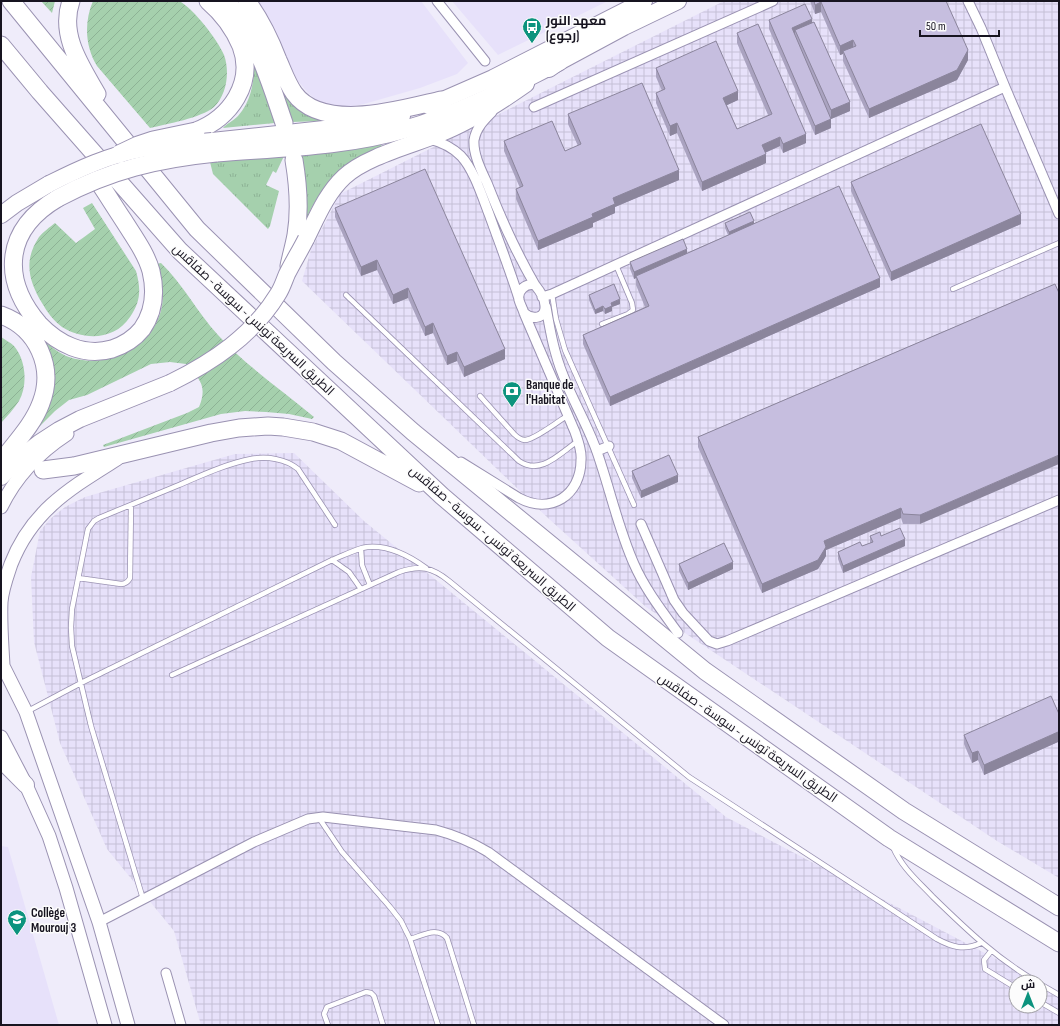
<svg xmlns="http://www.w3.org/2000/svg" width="1060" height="1026" font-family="'Sofia Sans Condensed',Cairo,sans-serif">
<defs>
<pattern id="industrial-grid" width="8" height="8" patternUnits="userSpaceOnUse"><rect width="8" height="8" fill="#e7e1fa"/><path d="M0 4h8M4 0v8" fill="none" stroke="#c5c0d6"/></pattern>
<pattern id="grass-tufts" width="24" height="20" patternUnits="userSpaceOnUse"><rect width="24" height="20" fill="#a5d0ad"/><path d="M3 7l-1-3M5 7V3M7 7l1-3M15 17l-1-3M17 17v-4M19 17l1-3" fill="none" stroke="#8db295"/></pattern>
<pattern id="garden-furrows" width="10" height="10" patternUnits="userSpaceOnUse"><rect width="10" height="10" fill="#a5d0ad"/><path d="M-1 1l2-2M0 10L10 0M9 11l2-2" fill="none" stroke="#8db295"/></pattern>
</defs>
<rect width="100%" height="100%" fill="#efecfa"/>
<path fill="#e7e1fa" d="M257 1H421L468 63 457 74 420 88 364 104 343 108 319 102 308 93 298 81Z
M452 1H608L498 55Z
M1 846 8 847 59 1025H1Z"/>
<path fill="url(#industrial-grid)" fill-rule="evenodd" d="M724 1H1059V878L997 841 646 607 548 518 302 281 311 250 340 194Z
M294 453 364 521 726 817 1059 992V1025H201L174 931 107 849 60 743 34 642 31 577 40 531 50 519 65 507 85 497 235 454ZM1016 982H1040V1006H1016Z"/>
<path fill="url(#grass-tufts)" d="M254 66H256L275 123 223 128C226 124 233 121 238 116 250 103 254 84 254 66Z
M275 75 321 119 322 121 292 122Z
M381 144 382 148C345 158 321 185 306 220V184L301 154Z
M284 156 276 173 273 171 266 185 279 191 270 226 268 229 213 174 210 162Z"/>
<path fill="url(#garden-furrows)" d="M41 1H55L52 13Z
M93 1H179C193 8 218 40 224 55 230 71 227 95 214 107 201 118 167 124 150 128L97 66C85 46 84 22 93 1Z
M92 203 136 271C141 289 141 301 130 317 115 340 84 341 62 327 54 321 47 312 42 303 29 281 23 261 39 237 43 232 50 227 55 223L76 243 95 229 83 208Z
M161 263C183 284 197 312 218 335 246 366 282 390 314 417L312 419 289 414 266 412 245 411 221 414 104 447 103 445 187 413 199 407C208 385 199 379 186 364L170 362 151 364 87 395 69 400 55 411 39 427 36 425 44 341C52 347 60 354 69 357 108 370 154 348 162 306 164 292 160 278 156 264Z
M1 337C5 340 10 342 14 346 26 360 28 385 19 401 14 409 7 416 1 423Z"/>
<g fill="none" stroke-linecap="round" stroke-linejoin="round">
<defs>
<path id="service" d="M953 289 1059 243
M552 294 556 319 565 350 634 505
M346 295 519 461C541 476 560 453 578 441
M602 324 628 314 633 310 632 303 616 265
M480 396 514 434C517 437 521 440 525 440 534 440 559 421 568 415
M361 549 362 565 370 585
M332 560 349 572 361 589
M78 578 121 584C126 584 128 582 130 578L131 505
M172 675 399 572C420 565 432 567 449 581L689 777 937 939C952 947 964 951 981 943
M28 711 81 683 332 560C342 556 352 551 362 548 384 543 408 555 426 568
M319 818 342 852 390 907 401 921 410 939 438 1025
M893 847C902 868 918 881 933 897 967 930 996 958 1037 982
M143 899 91 726 72 646 71 627 72 609 88 529 94 521 99 518C126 507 152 496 179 485 202 475 226 464 251 459 267 456 286 459 298 469L335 525
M410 939C422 936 437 926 447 938L474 1025
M991 951 984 960 985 969 1016 988
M1040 984 1059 995
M1040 1002 1059 1013
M328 1025 324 1014 327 1007 366 992 371 993 374 996 383 1025"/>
<path id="minor" d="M437 1 485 61
M968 1 981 28 1005 87 1059 214
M534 107 773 1
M492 112C484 120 476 128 474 140 473 154 481 170 487 183 501 219 516 252 535 285
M429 139C441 142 452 147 461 156 474 170 482 196 489 214 499 242 510 270 519 299
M542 297 552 294 1005 87
M546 307C550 330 554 353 563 375 573 401 588 426 597 452 610 489 618 528 634 564 645 589 662 611 678 633
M597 451 609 446
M461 462 519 498C551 515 581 495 581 460 582 450 578 441 575 432L524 313C523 309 520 304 519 300 517 290 526 283 535 285 540 291 545 299 545 306 546 319 532 320 524 313
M641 524 674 600 683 613 709 641 717 644 727 641 1059 500
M99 922 254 842 308 819 323 817 436 830C455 835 470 841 488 852L724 1025
M166 973 181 1025"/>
<path id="secondary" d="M1 507C16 476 38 453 67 434
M1 662 26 712 99 922 128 1025
M3 666C2 645 0 623 1 602 2 589 7 576 11 564 32 510 71 488 117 459
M1 737 26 785 49 836 66 888 105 1025"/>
<path id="trunk" d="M549 69 559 62 624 27 678 1
M429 106 493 78 644 1
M212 141 370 124 402 116
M1 215 17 203 49 184
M306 239C317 217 326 194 344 177 365 157 412 145 439 134 470 122 499 103 526 84
M1 477 20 458 39 443 59 430 80 419 170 383
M1 760 26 785"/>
<path id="motorway" d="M11 1 197 229 334 362 413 432 705 671 904 811 1059 907
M71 1C59 35 81 66 97 94
M227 1C235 12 244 24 251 37 265 64 274 94 284 123
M247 1C260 19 270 39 278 60 283 71 287 83 294 93 323 133 402 109 441 100
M1 45 40 92 180 251 442 496 608 638 889 838 1059 943
M196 131C230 118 255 83 241 46 234 29 222 13 208 1
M216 153C278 148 346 147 406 129 460 114 509 87 559 62
M58 198C5 229 0 278 39 324 58 344 84 357 112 349 124 345 134 339 142 329 154 312 156 292 151 271 146 253 134 237 124 221 112 203 101 185 89 167
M289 266C291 256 294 246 296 235 300 211 298 184 294 160
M1 315C37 328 55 367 41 403 33 425 15 443 1 462
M43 470 74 466 211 433 239 428 268 426 283 427 313 432 341 441 419 483"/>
</defs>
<use href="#service" stroke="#9a92b2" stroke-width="6"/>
<use href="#minor" stroke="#9a92b2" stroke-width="11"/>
<use href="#secondary" stroke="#9a92b2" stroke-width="15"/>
<use href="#trunk" stroke="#9a92b2" stroke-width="18"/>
<use href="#motorway" stroke="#9a92b2" stroke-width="19"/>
<use href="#service" stroke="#fff" stroke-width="4.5"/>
<use href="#minor" stroke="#fff" stroke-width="9"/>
<use href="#secondary" stroke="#fff" stroke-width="13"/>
<use href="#trunk" stroke="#fff" stroke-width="16"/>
<use href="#motorway" stroke="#fff" stroke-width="17"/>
<defs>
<path id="trunk-bridge" d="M49 184C79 169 109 155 142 149 165 145 189 143 212 141
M170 383C213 362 253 335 278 294 282 288 284 281 287 274 293 262 300 251 306 239"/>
<path id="motorway-bridge" d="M119 154 138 145 153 140 196 131
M58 198C110 170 157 159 216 153"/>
</defs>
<use href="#trunk-bridge" stroke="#9a92b2" stroke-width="18" stroke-linecap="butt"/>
<use href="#motorway-bridge" stroke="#9a92b2" stroke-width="19" stroke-linecap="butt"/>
<use href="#trunk-bridge" stroke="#fff" stroke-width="16"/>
<use href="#motorway-bridge" stroke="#fff" stroke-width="17"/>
</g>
<path fill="#aaa3c0" d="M810 1H946L968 60 957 80 869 118 843 61V54L840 55 821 12 815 14Z
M769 20 812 22 850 111 831 119V128L815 135 769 29Z
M737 33 806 143 783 153 780 146 765 153 766 163 702 191 677 133 670 136 656 103V93L662 91 656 77V68L738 100 727 105 737 129 768 115 737 43Z
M568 114 679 180 615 207V213L593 223V227L538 250 516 199V189L520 188 504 151V141L565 151 578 146 568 124Z
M851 182 1021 224 891 281 851 191Z
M335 208 505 359 464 377 457 361 447 365 433 333 425 336 408 298 393 304 377 270 361 276 335 217Z
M725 223H754L880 287 610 406 583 344V335L645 307 636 285V278L634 279 630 269V262L687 253 728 235 725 228Z
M1055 284 920 524H903L901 518 826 550V556L818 569 762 593 698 447V437Z
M589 295 620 304 612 307V311L605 314 603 311 595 314 589 300Z
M632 471 678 482 641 498 632 478Z
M870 536H881L905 546 843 573 838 559V552L862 546 870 543Z
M679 564 733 569 688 590 679 571Z
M1059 714V744L1058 742 984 775 978 760 972 763 964 744V735Z"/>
<path fill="#8b859c" d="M821 2V12L815 14V5Z
M812 19V28L795 30V35L792 37V28Z
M853 40V49L843 51V54L840 55V46Z
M968 50V60L957 80 869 118V109Z
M738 91V100L723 107V98Z
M850 102V111L831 119V128L815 135V126L831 119V110Z
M677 123V133L670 136V126Z
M806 134V143L783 153V144Z
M780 137V146L762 154V145Z
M766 154V163L702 191V182Z
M679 170V180L615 207V213L593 223V227L538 250V241L592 214 613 198Z
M1021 214V224L891 281V272Z
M754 221V225L729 236V232Z
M687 249V256L636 276V278L634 279V272Z
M377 260V270L361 276V267Z
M880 278V287L610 406V397Z
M408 288V298L393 304V295Z
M620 299V304L612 307V311L605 314V309L611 303Z
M603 306V311L595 314V310Z
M433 323V333L425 336V327Z
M505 349V359L464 377V367Z
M457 352V361L447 365V356Z
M1059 455V464L920 524V515Z
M678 475V482L641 498V491Z
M901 508V518L826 550V556L818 569 762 593V584L824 541Z
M905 539V546L843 573V566Z
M733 562V569L688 590V583Z
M1058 732V742L984 775V765Z
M978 751V760L972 763V753Z"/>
<path fill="#c6bedf" stroke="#8b859c" d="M814 1H946L968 50 957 70 869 109 843 51 856 46 853 40 840 46 821 2 815 5Z
M805 4 812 19 792 28 831 119 815 126 769 20Z
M814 22 850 102 831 110 795 30Z
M758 24 806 134 783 144 780 137 762 145 766 154 702 182 677 123 670 126 656 93 665 89 656 68 716 41 738 91 723 98 737 129 772 114 737 33Z
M642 83 679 170 613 198 615 204 592 214 593 217 538 241 516 189 523 186 504 141 552 121 565 151 581 144 568 114Z
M981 124 1021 214 891 272 851 182Z
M425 169 505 349 464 367 457 352 447 356 433 323 425 327 408 288 393 295 377 260 361 267 335 208Z
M839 186 880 278 610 397 583 335 649 306 636 276Z
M750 212 754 221 729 232 725 223Z
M683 239 687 249 634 272 630 262Z
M614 284 620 299 611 303 612 306 605 309 603 306 595 310 589 295Z
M1055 284 1059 293V455L920 515 903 514 901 508 824 541 826 547 818 560 762 584 698 437Z
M669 455 678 475 641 491 632 471Z
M900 528 905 539 843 566 838 552 860 542 862 546 873 542 870 536 880 532 881 536Z
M724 543 733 562 688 583 679 564Z
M1051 696 1059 714V735L1058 732 984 765 978 751 972 753 964 735Z"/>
<defs>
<symbol id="bus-pin" viewBox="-11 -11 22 30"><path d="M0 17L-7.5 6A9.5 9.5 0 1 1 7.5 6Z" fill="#0c937e" stroke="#fcfcfc"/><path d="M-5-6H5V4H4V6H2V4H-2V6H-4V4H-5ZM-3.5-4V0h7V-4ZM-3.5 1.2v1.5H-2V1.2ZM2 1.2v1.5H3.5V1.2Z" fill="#fff"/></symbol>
<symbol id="bank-pin" viewBox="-11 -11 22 30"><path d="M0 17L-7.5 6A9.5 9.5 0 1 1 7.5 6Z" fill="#0c937e" stroke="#fcfcfc"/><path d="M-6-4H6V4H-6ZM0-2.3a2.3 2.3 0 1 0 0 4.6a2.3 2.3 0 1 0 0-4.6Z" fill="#fff"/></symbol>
<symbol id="school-pin" viewBox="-11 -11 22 30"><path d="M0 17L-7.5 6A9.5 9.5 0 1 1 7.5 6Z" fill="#0c937e" stroke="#fcfcfc"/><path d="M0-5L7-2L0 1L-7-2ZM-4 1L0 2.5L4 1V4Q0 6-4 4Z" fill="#fff"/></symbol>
</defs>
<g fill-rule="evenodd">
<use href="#bus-pin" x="521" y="16" width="22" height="30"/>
<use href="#bank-pin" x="501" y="380" width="22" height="30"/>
<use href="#school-pin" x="6" y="908" width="22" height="30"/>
</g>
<g text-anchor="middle" stroke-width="3" stroke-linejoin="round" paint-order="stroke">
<g font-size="13" font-weight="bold" fill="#171420" stroke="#fcfcfc" text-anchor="start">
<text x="546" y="25">معهد النور<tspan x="546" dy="15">(رجوع)</tspan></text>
<text x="526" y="389">Banque de<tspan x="526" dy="15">l'Habitat</tspan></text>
<text x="31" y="917">Collège<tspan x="31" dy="15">Mourouj 3</tspan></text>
</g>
<g font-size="13" fill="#171420" stroke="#fcfcfc">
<text transform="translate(254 319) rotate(43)" y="5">الطريق السريعة تونس - سوسة - صفاقس</text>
<text transform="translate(493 538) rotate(41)" y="5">الطريق السريعة تونس - سوسة - صفاقس</text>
<text transform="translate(748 737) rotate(35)" y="5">الطريق السريعة تونس - سوسة - صفاقس</text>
</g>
</g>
<rect width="1060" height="1026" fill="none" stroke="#171420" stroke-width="4"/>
<g transform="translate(1028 994)"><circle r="19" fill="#fcfcfc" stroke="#a09fa4"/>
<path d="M0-3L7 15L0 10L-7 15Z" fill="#0c937e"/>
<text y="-6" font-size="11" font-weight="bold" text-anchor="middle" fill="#171420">ش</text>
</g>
<path d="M920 30v6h79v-6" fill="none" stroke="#171420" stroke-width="2"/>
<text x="926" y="30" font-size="12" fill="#171420" stroke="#fcfcfc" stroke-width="3" paint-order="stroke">50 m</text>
</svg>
